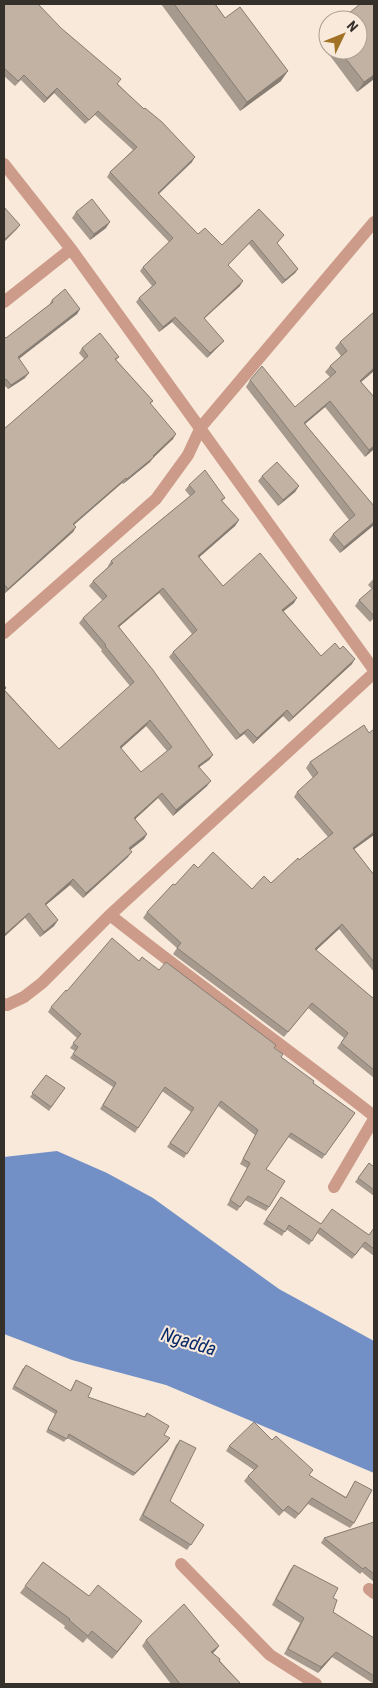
<svg xmlns="http://www.w3.org/2000/svg" width="378" height="1688" font-family="'Roboto Condensed',sans-serif">
<rect width="100%" height="100%" fill="#f8e9da"/>
<path fill="#7290c5" d="M57 1151 107 1173 153 1198 279 1289 374 1341V1473L166 1385 72 1360 4 1334V1157Z"/>
<g fill="none" stroke-linecap="round" stroke-linejoin="round">
<path stroke="#cd9b89" stroke-width="12" d="M4 164 71 249 374 670
M4 302 71 249
M4 633 156 499 188 455 201 427 374 222
M110 915C197 984 287 1048 374 1116
M4 1004 7 1005 24 997 42 983 110 915 374 673
M334 1187 374 1119
M181 1564 270 1655 316 1684
M369 1589 374 1593"/>
</g>
<path fill="#a6998d" fill-rule="evenodd" d="M4 4 118 84 192 162 159 194 198 234 222 245 259 209 284 235 277 243 298 269 295 273 282 284 249 244 228 265 240 286 204 319 224 341 207 358 172 322 159 332 136 302 139 298 152 286 140 271 143 267 169 242 107 177 110 172 133 150 95 115 85 124 54 93 44 103 21 80 15 86 4 76Z
M161 4H215L225 18 281 81 240 111Z
M374 4V79L357 92 322 45 328 36V50H358V20H343L348 14Z
M76 212 106 228 90 240 72 218Z
M52 300 80 309 77 314 19 358 25 378 8 389 4 385V337L6 338 49 305Z
M374 312V371L361 382 374 397V449L365 457 325 407 305 424 374 506V525L340 553 329 540 333 534 349 520 246 387 250 380 295 407 330 377 325 372 330 366 341 356 335 348 340 342Z
M82 348 119 357 116 360 153 401 150 404 173 439 153 457 150 462 123 484 122 483 74 525 76 527 73 532 4 594V429L84 359 79 353Z
M262 476 299 486 295 492 278 506 258 481Z
M189 485 225 498 222 501 239 520 235 526 199 557 223 586 294 603 283 611 321 656 352 664 289 722 283 716 253 744 244 734 236 740 169 657 173 652 192 634 159 593 119 627 213 755 209 760 199 767 207 786 173 816 158 798 135 819 147 834 144 839 130 850 128 857 83 898 70 885 46 905 58 920 54 926 40 937 25 918 4 685 6 688 5 690 59 749 130 686 101 651 102 650 79 623 83 618 103 601 89 586 93 581 108 567V566L111 561 190 496 185 490ZM146 726 167 751 141 772 121 748Z
M374 578V618L370 622 355 606 359 600 372 589 368 585Z
M364 725 354 849 374 875V972L339 929 316 950 374 999V1078L337 1048 344 1038 308 1008 284 1037 173 954 177 948 143 918 147 912 175 885 198 868 252 889 271 883 328 837 294 797 297 792 313 778 306 768 310 762Z
M139 961 159 970 274 1048 281 1057 313 1083 355 1113 322 1159 288 1137 266 1169 269 1207 266 1211 245 1200 237 1211 227 1205 247 1168 240 1164 255 1135 218 1106 184 1158 167 1147 191 1112 162 1091 135 1133 100 1109 113 1087 70 1058 75 1051 70 1048 77 1038 48 1012 51 1007 67 991Z
M46 1075 65 1088 49 1111 30 1097Z
M369 1163 374 1167V1196L355 1182Z
M281 1197 321 1224 369 1235 374 1228V1256L362 1247 352 1259 317 1233 309 1245 286 1229 282 1236 263 1224Z
M23 1368 70 1391 76 1380 88 1397 144 1417 147 1413 168 1441 133 1476 67 1438 64 1442 46 1432 55 1414 12 1389Z
M180 1440 170 1501 204 1525 187 1550 139 1520 176 1445Z
M272 1440 309 1476 346 1497 355 1481 354 1523 350 1528 308 1504 295 1519 284 1511 279 1516 244 1481 248 1476 254 1470 226 1451 229 1446Z
M374 1522V1582L362 1572 360 1574 321 1543 324 1538Z
M43 1562 89 1596 137 1628 112 1659 87 1638 83 1643 64 1628 65 1626 20 1593Z
M294 1565 333 1598V1612L374 1638V1684L332 1657 318 1673 284 1654 300 1623 272 1605 290 1570Z
M146 1640 219 1646 213 1653 241 1684H171L142 1646Z"/>
<path fill="#877d73" d="M288 71 281 81 240 111 247 102Z
M374 75V79L357 92 364 82Z
M57 88 54 93 44 103 47 98Z
M195 157 192 162 155 197 158 193Z
M110 222 106 228 90 240 94 234Z
M20 225 17 229 4 242V240Z
M298 269 295 273 282 284 285 280Z
M243 281 240 286 200 322 204 318Z
M80 309 77 314 15 362 18 357Z
M175 317 172 322 159 332 163 327Z
M224 341 207 358 210 353Z
M374 368V371L355 387 360 381Z
M29 373 25 378 8 389 11 385Z
M330 401 325 407 299 429 304 423Z
M176 434 173 439 151 460 154 457 150 462 123 484 127 479Z
M374 446V449L365 457 369 450Z
M126 478 122 483 70 528 73 524Z
M299 486 295 492 278 506 283 500Z
M239 520 235 526 195 561 198 556Z
M374 522V525L340 553 344 547Z
M76 527 73 532 4 594 8 589Z
M163 588 159 593 114 631 118 626Z
M297 598 294 603 279 615 282 610Z
M355 659 352 664 289 722 293 717Z
M287 710 283 716 253 744 257 738Z
M150 720 146 726 117 752 120 747Z
M248 729 244 734 236 740 240 735Z
M213 755 209 760 194 771 198 766Z
M211 781 207 786 173 816 176 810Z
M162 793 158 798 131 823 134 818Z
M374 832V835L349 853 353 848Z
M147 834 144 839 125 854 129 848Z
M132 852 128 857 83 898 86 893Z
M73 879 70 885 41 909 45 904Z
M29 913 25 918 4 937V935Z
M58 920 54 926 40 937 44 932Z
M342 924 339 929 311 955 315 949Z
M170 1438 168 1441 133 1476 135 1473Z
M142 1621 137 1628 112 1659 117 1652Z
M219 1646 215 1651 207 1658 211 1652Z
M336 1652 332 1657 318 1673 321 1667Z"/>
<path fill="#c1b2a4" stroke="#877d73" fill-rule="evenodd" d="M4 4H38L61 28 121 79 117 84 144 109 145 108 162 122 195 157 158 193 198 234 205 228 222 245 259 209 284 235 277 243 298 269 285 280 252 240 228 265 243 281 204 318 224 341 210 353 175 317 163 327 139 298 156 283 143 267 173 238 110 172 137 147 98 111 89 120 57 88 47 98 24 75 18 81 4 68Z
M174 4H215L225 18 240 7 288 71 247 102Z
M360 4H374V75L364 82 339 50H358V20H348L351 18 348 14Z
M92 199 110 222 94 234 76 212Z
M4 207 20 225 4 240Z
M65 289 80 309 18 357 29 373 11 385 6 379 4 381V337H5L6 338 53 302 52 300Z
M374 312V368L360 381 374 397V446L369 450 330 401 304 423 374 506V522L344 547 333 534 355 515 250 380 262 366 295 407 336 372 330 366 347 351 340 342Z
M100 333 119 357 115 359 153 401 150 403 176 434 153 456 154 457 127 479 126 478 73 524 76 527 8 589 4 584V429L88 356 82 348Z
M277 462 299 486 283 500 262 476Z
M205 470 225 498 221 500 239 520 198 556 223 586 260 553 297 598 282 610 321 656 335 643 340 649 343 646 355 659 293 717 287 710 257 738 248 729 240 735 173 652 197 630 163 588 118 626 153 670 213 755 198 766 211 781 176 810 162 793 134 818 147 834 129 848 132 852 86 893 73 879 45 904 58 920 44 932 29 913 4 935V685L6 688 4 690 59 749 134 682 105 646 106 645 83 618 107 596 93 581 113 563 111 561 195 492 189 485ZM150 720 172 747 141 772 120 747Z
M374 587V616L359 600Z
M364 725 369 733 374 729V832L353 848 374 875V962L342 924 315 949 374 999V1070L341 1043 348 1033 312 1003 288 1032 177 948 181 943 147 912 173 884 175 885 194 864 198 868 213 852 252 889 264 876 271 883 298 858 299 860 333 833 297 792 318 773 310 762Z
M112 938 139 961 142 957 159 970 166 962 276 1045 274 1048 283 1054 281 1057 314 1081 313 1083 355 1113 325 1155 291 1133 266 1169 285 1181 269 1207 248 1196 240 1207 230 1200 250 1163 243 1159 258 1130 221 1101 187 1154 170 1143 194 1108 165 1087 138 1128 103 1105 116 1083 73 1054 78 1047 73 1043 81 1034 51 1007 66 990 67 991Z
M46 1075 65 1088 51 1107 32 1093Z
M369 1163 374 1167V1190L358 1178Z
M281 1197 321 1224 332 1209 369 1235 374 1228V1249L365 1242 355 1255 320 1228 312 1241 289 1225 285 1232 266 1220Z
M26 1365 71 1391 76 1380 92 1388 88 1397 145 1417 147 1413 169 1426 164 1435 170 1438 135 1473 69 1434 67 1439 48 1429 57 1411 14 1386Z
M254 1422 272 1440 276 1436 313 1470 309 1475 346 1498 355 1481 372 1490 354 1523 312 1498 299 1514 288 1506 283 1511 248 1476 258 1466 229 1446Z
M180 1440 196 1448 170 1501 204 1525 191 1545 143 1515Z
M374 1522V1574L365 1567 363 1569 324 1538Z
M43 1562 89 1596 98 1585 142 1621 117 1652 92 1631 88 1636 69 1620 70 1619 25 1586Z
M294 1565 338 1588 333 1598 337 1600 333 1612 374 1638V1676L336 1652 321 1667 288 1649 304 1618 276 1599Z
M184 1604 219 1646 211 1652 220 1659 219 1661 241 1684H180L146 1640Z"/>
<g text-anchor="middle" stroke-width="4" stroke-linejoin="round" paint-order="stroke">
<g font-size="19" font-style="italic" fill="#082a69" stroke="#f8e9da">
<text transform="translate(189 1341) rotate(17)" y="7">Ngadda</text>
</g>
</g>
<rect width="378" height="1688" fill="none" stroke="#36302b" stroke-width="10"/>
<g transform="translate(343 35) rotate(47)"><circle r="24" fill="#f8e9da" stroke="#aa9f94"/>
<path d="M0-4L9 19L0 12L-9 19Z" fill="#a17225"/>
<text y="-8" font-size="14" font-weight="bold" text-anchor="middle" fill="#36302b">N</text>
</g>
</svg>
